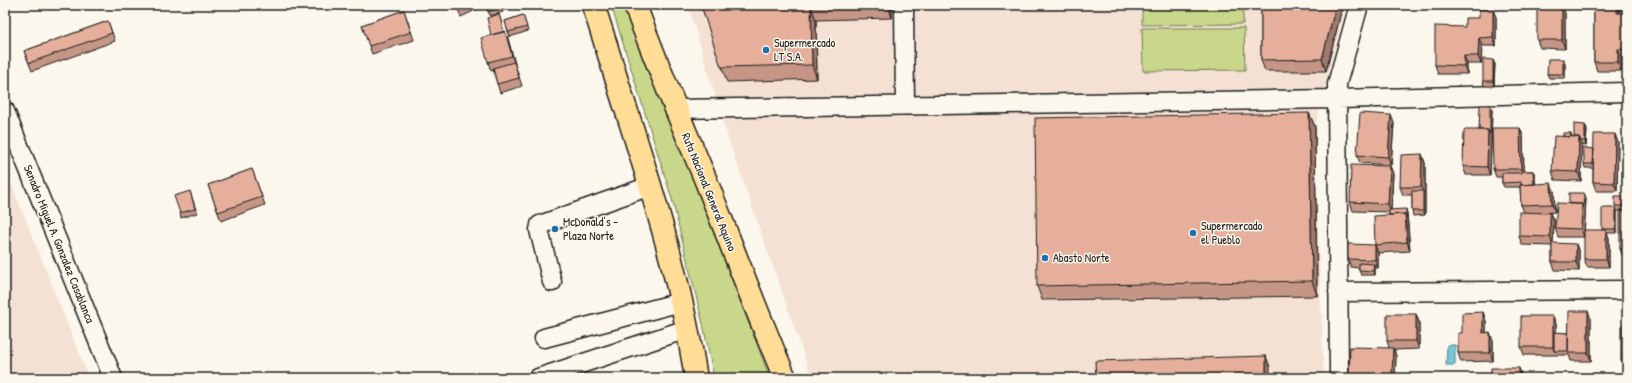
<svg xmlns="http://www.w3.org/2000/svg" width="1632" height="383" font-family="'Patrick Hand',sans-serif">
<rect width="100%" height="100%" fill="#fbf7ec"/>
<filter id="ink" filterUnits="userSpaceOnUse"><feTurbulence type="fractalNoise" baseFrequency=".025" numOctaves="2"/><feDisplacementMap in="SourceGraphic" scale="8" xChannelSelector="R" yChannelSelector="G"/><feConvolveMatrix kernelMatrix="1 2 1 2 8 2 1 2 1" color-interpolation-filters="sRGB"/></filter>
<g filter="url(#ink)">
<path fill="#f4e1d4" d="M688 5H1346L1314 131 1324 378H812L728 138Z
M5 168 89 378H5Z"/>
<path fill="#c9d78b" stroke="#727a54" d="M611 5H625L770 378H714L703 324 672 199Z
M1142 5H1243V24L1142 25Z
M1142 28H1244L1245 70 1143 71Z"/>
<path fill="#79c6d7" stroke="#54828c" d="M1447 345H1455V365H1446Z"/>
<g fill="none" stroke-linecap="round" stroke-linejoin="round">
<defs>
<path id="minor" d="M904 5 905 105
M675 109 1337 99 1627 92
M5 111 113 378
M552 282 539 230 540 225 650 186
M1338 292 1627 290
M544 338 681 302
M1339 373 1337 84 1359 5
M538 378 687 329"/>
<path id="highway" d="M593 5C605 40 615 76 627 112 655 199 682 287 696 378
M635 5C656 63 680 119 704 176 731 243 756 311 785 378"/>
</defs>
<use href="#minor" stroke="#1c1c1c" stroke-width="21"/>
<use href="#highway" stroke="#1c1c1c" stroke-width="25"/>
<use href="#minor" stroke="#fbf7ec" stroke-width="18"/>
<use href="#highway" stroke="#ffdd96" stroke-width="22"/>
</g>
<path fill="#c59685" stroke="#1c1c1c" d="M456 5H501L503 12 490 16 486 5 461 17Z
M701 5H892V18L816 20 817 79 727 82Z
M1261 5H1343L1326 71H1265L1261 60Z
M1594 5H1627V57H1621V71H1597L1594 62Z
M404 10 414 40 372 54 362 25Z
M1565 13V49L1540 48 1537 40Z
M499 14 504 32 505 31 508 39 515 64 522 86 500 93 493 70 491 71 488 62Z
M523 15 528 31 510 37 505 21Z
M1496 17V46H1482L1481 64H1467V74H1438L1435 65 1479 18Z
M108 21 115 41 32 71 24 51Z
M1563 59 1565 63V78H1549L1547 74Z
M1495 64 1494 86H1484L1483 81Z
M1492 110 1490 175H1466L1463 166 1479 130Z
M1309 113 1315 127 1317 296 1042 300 1037 286Z
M1394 123 1391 165 1360 163 1357 155Z
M1585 125 1587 129 1586 146 1582 145 1581 181 1555 180 1552 171 1563 136 1571 133 1572 137H1574Z
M1520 128 1523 136 1524 171H1533L1535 175V184L1554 191 1555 212 1545 213 1554 221 1553 243 1579 252V271L1555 270 1552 262V246L1522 245 1519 236 1524 212 1521 205 1520 187H1504L1502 183V177H1496L1493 169Z
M1618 142 1617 191H1596L1593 182V168H1585L1584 164 1594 149Z
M1422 154 1425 163V215L1413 216 1412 211V195H1403L1400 187Z
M1390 166 1393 174 1391 210 1407 213 1410 251 1378 253V268H1375V275H1361L1359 270V268L1351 267 1348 259 1375 245 1389 215V212L1353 211 1350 202Z
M252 169 265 205 221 221 208 185Z
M190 191 197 213 181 218 180 213Z
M1584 193 1586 198 1584 237H1558L1555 228 1569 204Z
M1627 196V210L1617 211V233H1607L1609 238V267H1587L1584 259 1602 230V229L1616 208 1615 206Z
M1627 211V257H1623L1620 249Z
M1483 312 1486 321V333L1493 341V361L1461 362 1458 353 1462 333Z
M1416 314 1419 322V349L1394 350 1396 356 1395 378H1349L1389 347 1387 341Z
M1591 319V361H1571L1569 355H1524L1521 347 1556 324V333H1568Z
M1627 326V368H1624L1621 360Z"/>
<path fill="#a07a6c" stroke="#1c1c1c" d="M888 5H892V18Z
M1336 5H1343L1326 71 1322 59Z
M1562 5 1565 13V49L1562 40Z
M1617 5H1619V10L1620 14 1617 13Z
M811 6 816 20 817 79 812 65Z
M1493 9 1496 17V46L1493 37Z
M505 31 508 39 515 64 512 56Z
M1479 38 1482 46 1481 64 1478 56Z
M1618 49 1621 57V71L1618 62Z
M1464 56 1467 64V74L1464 66Z
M1563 59 1565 63V78L1563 74Z
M1493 60 1495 64 1494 86 1493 81Z
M1490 105 1492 110 1490 175 1487 167 1488 130Z
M1309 113 1315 127 1317 296 1312 281Z
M1391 115 1394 123 1391 165 1388 157Z
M1585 125 1587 129 1586 146 1585 141Z
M1520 128 1523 136 1524 177 1521 169Z
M1615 134 1618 142 1617 191 1614 183Z
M1579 137 1582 145 1581 181 1578 172Z
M1422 154 1425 163V215L1423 211V191L1421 187Z
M1390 166 1393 174 1391 212 1388 204Z
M1533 171 1535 175 1536 192 1534 188Z
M1551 183 1554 191 1555 212 1552 204Z
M1584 193 1586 198 1584 237 1581 229 1582 204Z
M1616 208 1617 212V233L1616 229Z
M1406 209 1407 213 1410 251 1407 242 1405 214Z
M1550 213 1554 221 1553 246 1550 237Z
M1606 230 1609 238V267L1606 259Z
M1576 244 1579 252V271L1576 262Z
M1375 245 1378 253V268L1375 260Z
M1374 264 1375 268V275L1373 271Z
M1588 311 1591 319V361L1588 353Z
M1483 312 1486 321V341L1483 333Z
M1416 314 1419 322V349L1416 341Z
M1553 316 1556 324V351H1554L1553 347Z
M1490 332 1493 341V361L1490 353Z
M1393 348 1396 356 1395 378H1392Z
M1266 356 1270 367V378H1266Z
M1519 368 1522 377V378H1519Z"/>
<path fill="#e5af9b" stroke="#1c1c1c" d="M456 5H465L458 8Z
M486 5H501L502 7 488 12Z
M701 5H855L811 6 812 65 721 67Z
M1261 5H1336L1322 59 1261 60Z
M1537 5H1562V40H1537Z
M1594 5H1617V13H1627V49H1618V62H1594Z
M1619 5H1627V10H1619Z
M1479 9H1493V37L1479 38 1478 56H1464V66L1435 65V26L1465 27V18H1479Z
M404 10 411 32 369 46 362 25Z
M499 14 504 32 491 35 487 18Z
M523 15 527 27 508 32 505 21Z
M108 21 112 33 29 63 24 51Z
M505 31 512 56 488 62 481 38Z
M1483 59 1493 60V81H1483Z
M1548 59H1563V74H1547Z
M514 62 519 78 497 84 493 68Z
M1480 105H1490V134L1488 130H1479Z
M1309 113 1312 281 1037 286 1035 118Z
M1360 113 1391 115 1388 157 1357 155Z
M1574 124 1585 125V141H1581L1579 137H1574Z
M1492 128H1520L1521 169H1493Z
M1464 130H1488L1487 167 1463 166Z
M1563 133H1571L1570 137 1563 136Z
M1594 134H1615L1614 183 1593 182Z
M1554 136 1579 137 1578 172 1552 171Z
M1584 148 1594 149 1593 164H1584Z
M1422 154 1421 187H1400L1401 155Z
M1351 165 1390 166 1388 204 1350 202Z
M252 169 262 197 218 212 208 185Z
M1522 171H1533L1534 184 1521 185V182L1502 183V173H1522Z
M1551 183 1552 204 1521 205 1520 185Z
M190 191 195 209 180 213 174 196Z
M1412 191H1423V211H1412Z
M1569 193H1584L1583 208 1582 204H1569Z
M1615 196H1627V206H1615Z
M1557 203 1582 204 1581 229 1555 228Z
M1602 208H1616V229H1602Z
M1406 209V218L1405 214 1389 215V210Z
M1620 211H1627V249H1620Z
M1519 212 1550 213V237L1519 236Z
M1405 214 1407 242 1375 245 1374 216Z
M1584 230H1606V259H1584Z
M1552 243 1576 244V262H1552Z
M1348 244 1375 245V260L1348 259Z
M1359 263 1374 264 1373 271 1359 270Z
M1569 311H1588V353H1568Z
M1483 312V333L1490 332V353H1458V333H1462V313Z
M1387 314H1416V341H1387Z
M1521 316H1553V347H1521Z
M1621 326H1627V360H1621Z
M1554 332 1568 333V351H1554Z
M1350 347 1393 348 1392 378H1349Z
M1266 356V378H1096L1095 361Z
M1491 368H1519V378H1491Z"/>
</g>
<g fill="#1f6fb2" stroke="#fbf7ec" stroke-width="1.5">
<circle cx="766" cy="50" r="4"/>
<circle cx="555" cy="229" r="4"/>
<circle cx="1193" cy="233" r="4"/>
<circle cx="1045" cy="258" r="4"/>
</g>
<g text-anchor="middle" stroke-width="3" stroke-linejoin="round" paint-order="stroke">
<g font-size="12" fill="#1c1c1c" stroke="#fbf7ec" text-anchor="start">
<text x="774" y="47">Supermercado<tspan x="774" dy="14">LT S.A.</tspan></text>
<text x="563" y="226">McDonald’s -<tspan x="563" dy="14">Plaza Norte</tspan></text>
<text x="1201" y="230">Supermercado<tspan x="1201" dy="14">el Pueblo</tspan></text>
<text x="1053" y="262">Abasto Norte</text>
</g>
<g font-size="12" fill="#1c1c1c" stroke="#fbf7ec">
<text transform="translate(709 192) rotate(68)" y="4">Ruta Nacional General Aquino</text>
<text transform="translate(59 244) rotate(68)" y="4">Senadro Miguel A. Gonzalez Casablanca</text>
</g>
</g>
<rect width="1632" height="383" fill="none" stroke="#fbf7ec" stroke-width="20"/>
<rect x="10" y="10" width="1612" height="363" fill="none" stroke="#1c1c1c" stroke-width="1.5" filter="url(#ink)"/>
</svg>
